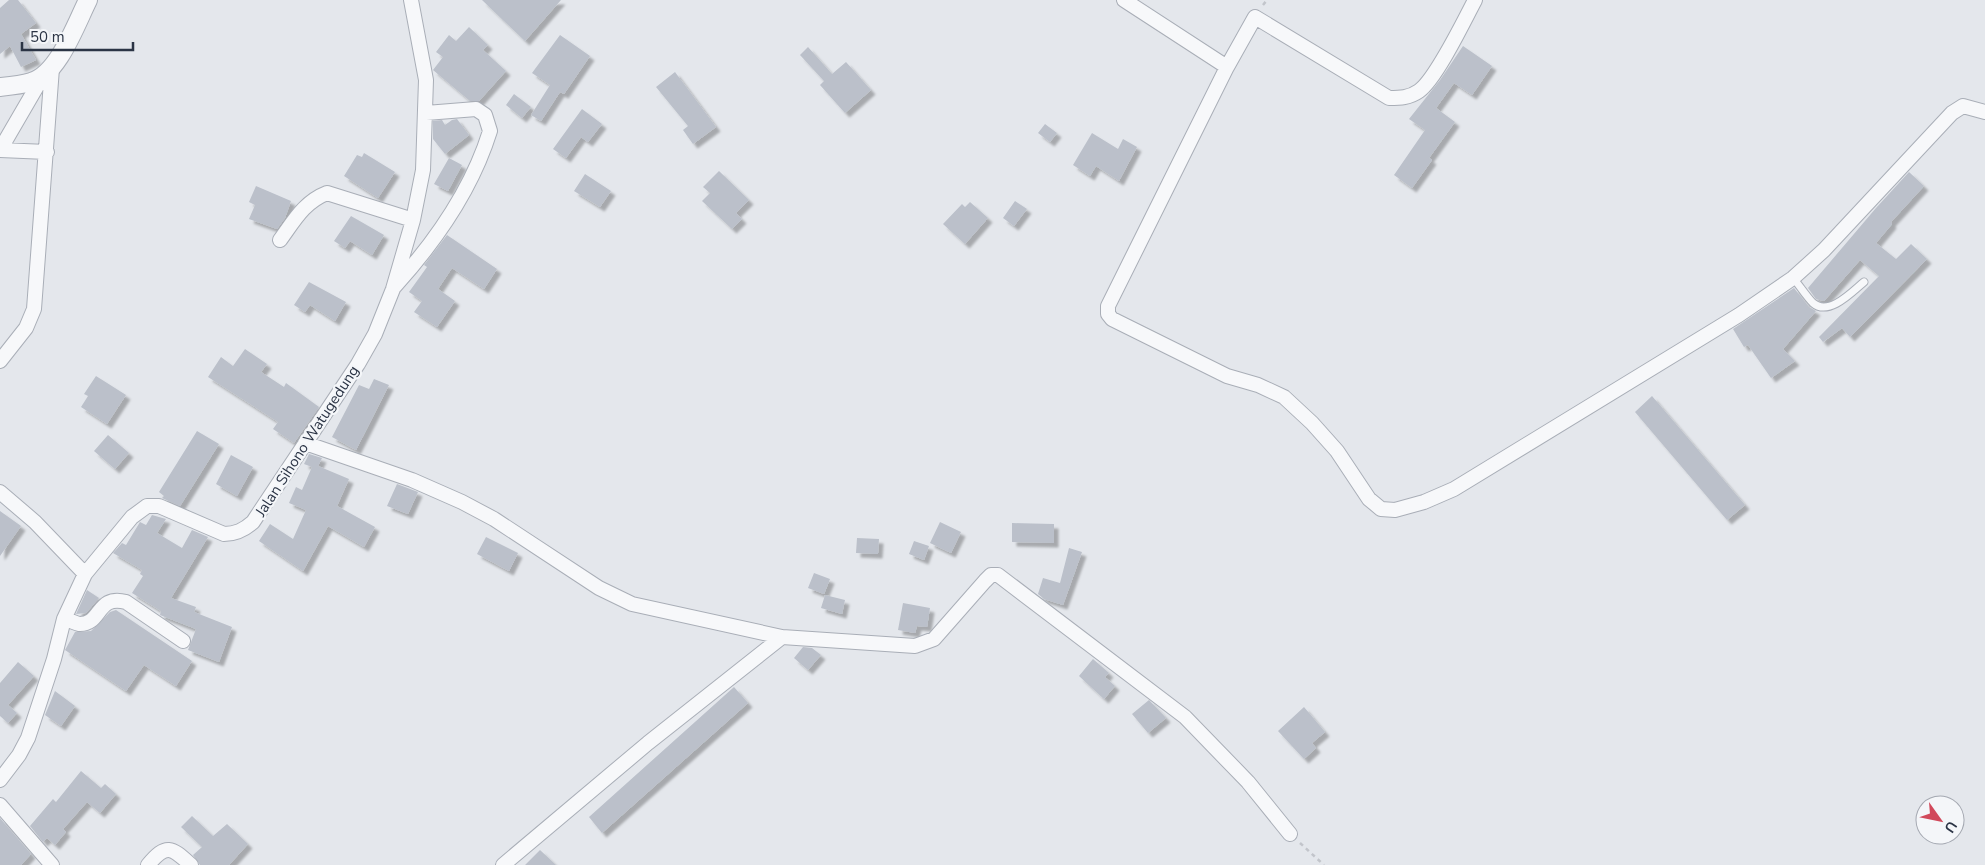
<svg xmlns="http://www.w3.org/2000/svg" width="1985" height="865" font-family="'Nunito Sans',sans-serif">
<defs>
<filter id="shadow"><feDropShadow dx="4.5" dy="4.5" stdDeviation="1" flood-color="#0004"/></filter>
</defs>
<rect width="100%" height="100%" fill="#e4e7ec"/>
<path fill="#bbc0ca" filter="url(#shadow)" d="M9 0H18L36 23 21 34 36 60 21 67 10 46 0 54V8Z
M482 0H561L525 41Z
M469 27 488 45 483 50 506 71 479 101H470L433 70 443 57 436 52 449 35 456 41Z
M560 35 590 56 564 94 560 92 541 121 531 115 550 85 532 73Z
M1463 46 1492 66 1472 95 1454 83 1436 108 1455 122 1429 158 1432 160 1412 188 1394 175 1425 130 1409 119 1440 80Z
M808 47 832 74 846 62 871 90 845 113 820 85 824 81 800 55Z
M675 72 716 127 693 144 683 130 688 126 656 87Z
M514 94 531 107 522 118 506 105Z
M582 109 602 124 588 142 581 137 566 158 553 149Z
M457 119 469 135 445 154 433 139V121L442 120 445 125 452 120Z
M1045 124 1057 133 1050 142 1038 133Z
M1092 133 1118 149 1123 139 1137 147 1119 181 1096 166 1090 176 1073 165Z
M364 153 395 172 378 198 344 176 357 155 362 157Z
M449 158 462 165 448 191 434 184Z
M719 171 749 200 736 213 742 219 732 229 702 201 710 193 703 187Z
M1909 172 1924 186 1891 222 1892 224 1876 243 1896 259 1911 244 1927 259 1850 337 1842 328 1823 342 1819 337 1879 276 1860 260 1824 301 1816 299 1808 288 1876 208Z
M585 174 611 191 600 207 574 191Z
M256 186 291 201 285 218 277 229 249 219 255 205 249 202Z
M1015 201 1027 209 1014 226 1003 218Z
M970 202 988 218 965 244 943 224 962 204 965 207Z
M351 216 384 235 372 255 350 241 345 248 334 241Z
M447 235 497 269 484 289 452 268 438 289 455 301 437 327 414 312 422 301 409 292 427 267 424 265Z
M309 282 346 302 335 321 310 305 305 312 294 305Z
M1794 288 1809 307 1816 311 1783 349 1795 361 1771 378 1748 345 1744 347 1733 329Z
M245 349 267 364 261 372 284 387 286 383 319 407 294 443 273 429 278 422 208 377 221 357 233 366Z
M96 376 126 395 107 424 81 407 88 396 84 394Z
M374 379 389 385 356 450 332 437 359 385 369 389Z
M1652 396 1745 505 1727 520 1635 412Z
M197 431 219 444 180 506 162 498 164 496 159 492Z
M108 435 129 453 115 469 94 451Z
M309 454 322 458 318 466 349 479 337 506 375 527 364 547 328 526 303 571 259 541 270 524 293 539 306 510 289 503 296 487 302 490 312 467 304 464Z
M231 455 253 467 237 496 216 484Z
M397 484 418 492 408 514 387 506Z
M0 511 21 526 0 556Z
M152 515 166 519 157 533 182 548 192 530 208 537 171 598 196 607 194 612 232 627 219 662 188 650 196 629 160 615 161 611 132 593 143 576 140 574 142 570 113 553 122 543 126 545 140 522 146 525Z
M940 522 961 532 951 553 930 543Z
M1012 523 1054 524V543L1012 542Z
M486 537 518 553 509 571 477 554Z
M857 538 879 539 878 554 856 553Z
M914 541 929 546 924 560 909 554Z
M1069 548 1082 552 1063 605 1044 599 1038 594 1043 578 1060 583Z
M814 573 830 579 824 594 808 588Z
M87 590 99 598 86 613 76 614Z
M825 595 845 600 842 614 821 608Z
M903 603 930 608 927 627 917 626 915 633 898 630Z
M116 610 192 661 176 686 144 665 126 691 65 650 75 632 91 631 110 612Z
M803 647 812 648 821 655 808 670 794 658Z
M1093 659 1109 673 1105 677 1115 686 1104 699 1079 676Z
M18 662 34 676 8 705 17 713 8 723 0 716V683Z
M734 687 748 703 602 833 589 817Z
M55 691 75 706 61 726 45 715Z
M1149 700 1166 718 1148 733 1132 714Z
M1304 707 1325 732 1312 743 1316 748 1304 759 1278 731Z
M81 771 101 788 105 784 116 794 100 813 87 802 63 829 66 832 55 845 47 838 43 842 30 826 53 799 56 802Z
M192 816 213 836 227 824 248 844 229 865H200L193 855 202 847 181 827Z
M0 818 31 854 21 865H0Z
M540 850 556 865H525Z"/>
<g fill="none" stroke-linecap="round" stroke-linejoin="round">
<defs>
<path id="service" d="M1793 278C1800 286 1806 296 1813 303 1829 317 1853 291 1864 282"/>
<path id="minor" d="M1124 0 1227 67 1255 17 1389 98C1400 98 1409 98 1419 91 1436 79 1464 21 1475 0
M1227 67 1108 306V314L1112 319 1227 376 1258 385 1284 397 1312 423 1337 451 1369 499 1381 509 1395 510 1424 502 1454 489 1739 315 1793 278 1824 250 1952 113 1963 106 1985 112
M0 150 43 76
M0 150 47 152
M280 240C294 221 304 202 327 193L413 220
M395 286C435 242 472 189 490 131L485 115 476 109 426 113
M0 361 26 328 34 309 52 68
M305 443 412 480 462 502 494 519 599 588 632 604 782 637 915 646 934 639 985 581 991 575H998L1185 717 1248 782 1290 834
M0 492 35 522 85 574
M64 619C69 620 75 623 79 624 102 625 96 594 126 602L183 641
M0 780 19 755 28 738 54 659 64 619 85 574 132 517 147 506H159L224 534C236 534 244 530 253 522L358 364 375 334 393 289 413 220 423 170 426 80 411 0
M0 805 52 865
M148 865C167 842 172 848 191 865
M503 865 648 743 782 637"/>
<path id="tertiary" d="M0 87C10 86 21 85 31 82 58 75 76 24 88 0"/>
</defs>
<use href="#service" stroke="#a9aeb7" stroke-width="9"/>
<use href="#minor" stroke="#a9aeb7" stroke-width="16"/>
<use href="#tertiary" stroke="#a9aeb7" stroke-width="20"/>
<path stroke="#c2c5cb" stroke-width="2.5" stroke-dasharray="4 4" stroke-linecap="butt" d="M1263 5 1267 0
M1300 843 1324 865"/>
<use href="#service" stroke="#f7f8fa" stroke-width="7"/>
<use href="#minor" stroke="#f7f8fa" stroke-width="14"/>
<use href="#tertiary" stroke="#f7f8fa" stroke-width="18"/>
</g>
<g text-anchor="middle" stroke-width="4.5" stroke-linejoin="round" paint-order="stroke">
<g font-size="15" fill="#2b3445" stroke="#f4f6f9">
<text transform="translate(307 441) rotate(-57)" y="5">Jalan Sihono Watugedung</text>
</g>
</g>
<g transform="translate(1940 820) rotate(123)"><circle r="24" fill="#f4f6f9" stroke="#a4a8b1"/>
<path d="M0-4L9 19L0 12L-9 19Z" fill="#d1495b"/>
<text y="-8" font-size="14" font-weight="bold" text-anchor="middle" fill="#2b3445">U</text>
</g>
<path d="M22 42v8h111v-8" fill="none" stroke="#2b3445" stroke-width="2.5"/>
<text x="30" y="42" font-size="15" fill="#2b3445" stroke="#f4f6f9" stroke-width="4" paint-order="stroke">50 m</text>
</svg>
